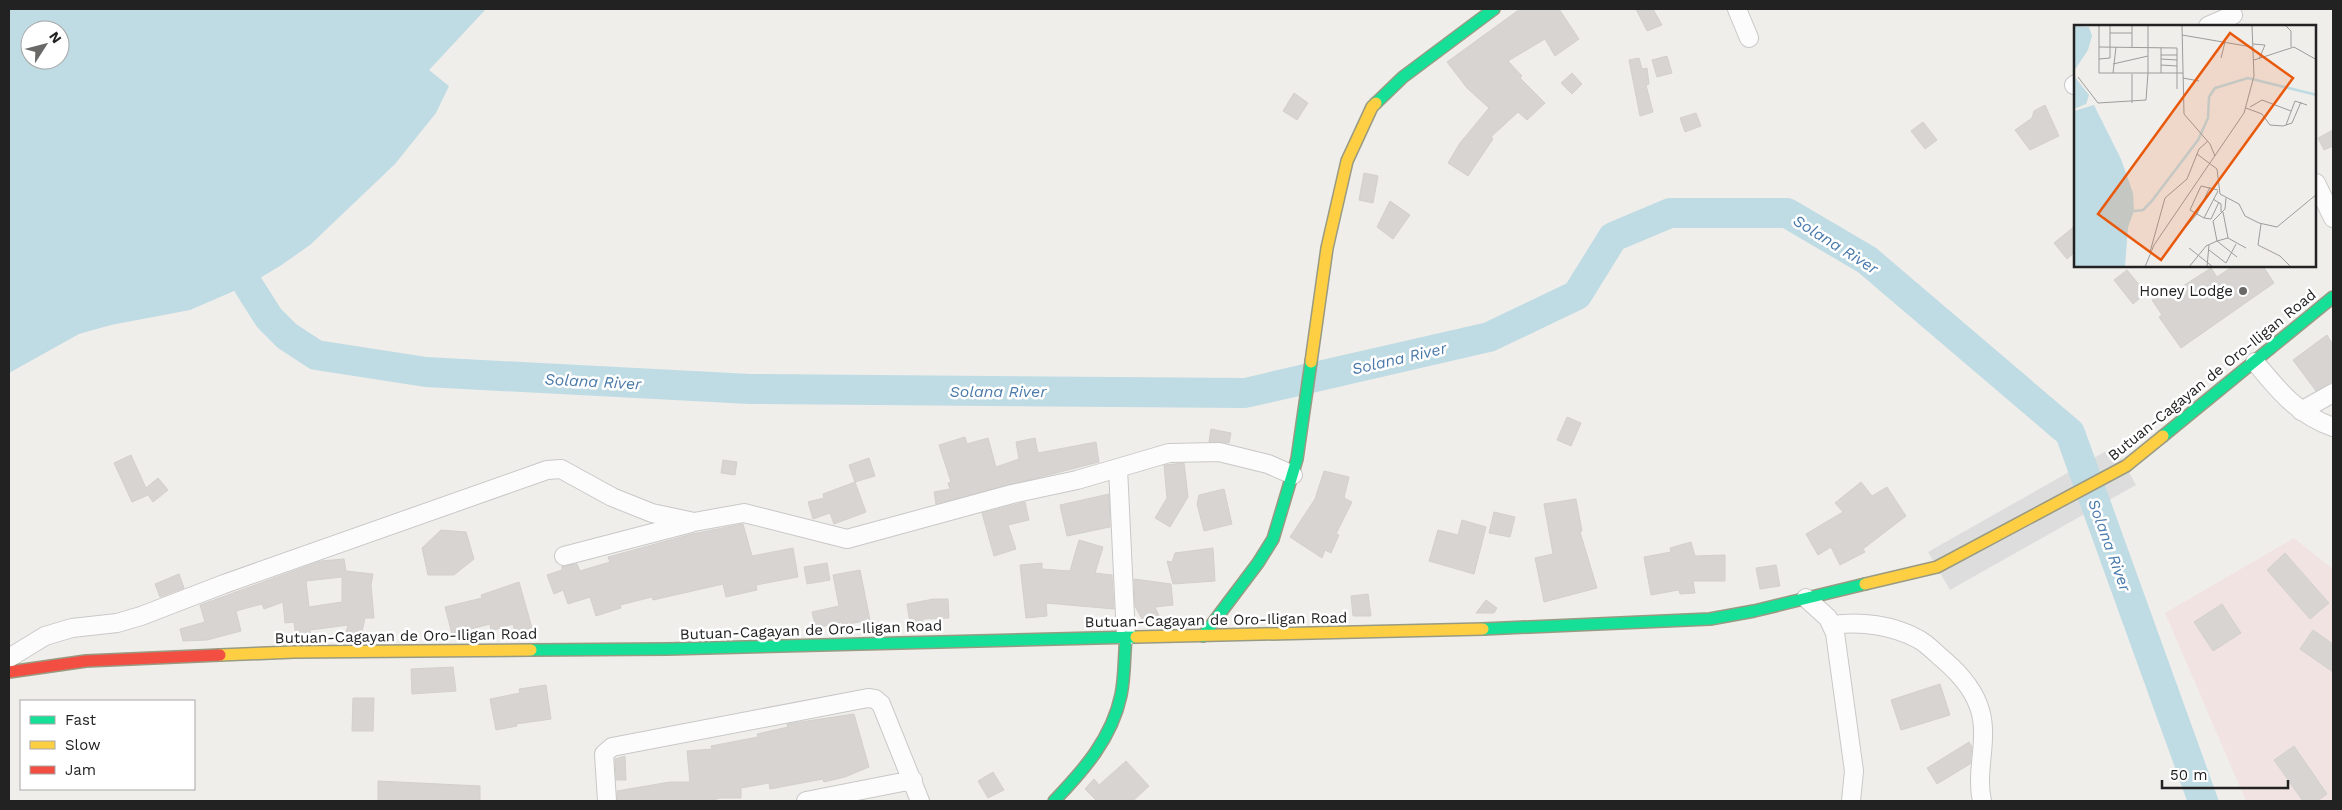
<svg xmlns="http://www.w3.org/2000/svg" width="2342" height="810" font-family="'Work Sans',sans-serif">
<rect width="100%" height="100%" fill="#f0eeeb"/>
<path fill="#f1e3e1" d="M2294 538 2333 569V801H2246L2165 613Z"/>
<path fill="#bfdbe3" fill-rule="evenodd" d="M9 9H486L429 70 449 86 436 113 395 164 310 245 280 266 248 285 190 310 111 325 79 334 9 373ZM30 30H60V60H30Z"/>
<path fill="#dedddd" d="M2115 446 2136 485 1950 590 1928 552Z"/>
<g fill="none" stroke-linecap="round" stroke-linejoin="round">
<path stroke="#bfdbe3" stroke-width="30" d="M248 285 269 318 287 336 316 355 426 372 750 389 1245 393 1489 337 1577 295 1613 237 1670 213H1787L1867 260 2070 433 2203 801"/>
</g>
<path fill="#d7d4d2" stroke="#d3d0cc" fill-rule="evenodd" d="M1520 9H1559L1579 39 1555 56 1545 39 1508 61 1522 76 1520 78 1545 103 1527 120 1518 112 1491 137 1493 139 1468 176 1448 163 1460 143 1489 108 1467 88 1447 62Z
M1636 9H1653L1662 25 1647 31Z
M1667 56 1672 73 1657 77 1652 60Z
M1639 58 1642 69 1647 68 1649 84 1646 85 1653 112 1640 116 1629 60Z
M1572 73 1582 84 1572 94 1561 83Z
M1294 93 1308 103 1297 120 1283 111Z
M2045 105 2059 136 2030 150 2015 130 2032 118 2034 111Z
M1696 113 1701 126 1685 132 1680 118Z
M1923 122 1937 140 1925 149 1911 131Z
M2333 130V146L2324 150 2318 138Z
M1364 173 1378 176 1373 203 1359 200Z
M1390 201 1410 215 1393 239 1377 227Z
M2076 225V251L2067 259 2054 243Z
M2233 266H2263L2274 283 2181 348 2159 317 2162 315 2152 300 2166 291 2169 295 2211 268 2217 277Z
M2127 270 2146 293 2133 304 2114 280Z
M2327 335 2333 345V381L2316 391 2293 360Z
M1567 417 1581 423 1571 446 1557 440Z
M1211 429 1231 433 1229 443 1209 442Z
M965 437 967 444 988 438 996 467 1019 459 1016 442 1035 438 1038 453 1096 442 1099 462 936 504 934 492 950 489 948 483 951 482 939 445Z
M131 455 146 488 158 478 168 490 153 502 148 495 132 502 114 463Z
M869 458 875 476 855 482 849 465Z
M723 460 737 462 735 475 721 473Z
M1184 463 1188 497 1170 527 1155 518 1167 498 1164 465Z
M1324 471 1349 477 1344 498 1352 502 1336 534 1339 535 1331 553 1325 550 1322 558 1290 537 1315 499Z
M855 482 866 512 834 524 830 513 813 519 808 502 824 498 823 494Z
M1861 482 1872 496 1887 487 1906 516 1863 549 1865 552 1840 565 1831 547 1818 555 1806 534 1843 512 1835 503Z
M1224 489 1232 524 1204 531 1197 504 1199 495Z
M1109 494 1110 527 1067 536 1060 505Z
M1576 499 1582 531 1580 532 1597 588 1544 602 1535 558 1553 554 1544 504Z
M1025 502 1029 520 1008 525 1016 549 994 556 982 513Z
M1494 512 1515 517 1510 537 1489 533Z
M1462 520 1486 527 1474 574 1429 561 1438 530 1458 535Z
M743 524 752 556 793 548 798 577 756 585 757 590 726 597 723 584 653 600 652 597 620 605 621 608 596 616 590 597 568 604 563 590 554 594 547 575 562 570V566L577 564 580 571 610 562 608 557 692 534Z
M441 530 466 532 474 559 454 575H428L422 548Z
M1079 540 1103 547 1095 573 1112 575 1114 609 1046 603 1047 616 1026 618 1020 565 1042 563V569L1070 571Z
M1691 542 1695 556 1725 555V581H1693L1695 593 1680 594 1679 590 1651 595 1644 557 1671 552 1670 548Z
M1213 548 1215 581 1173 584 1167 561 1172 562 1175 553Z
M2285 553 2329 603 2310 619 2267 570Z
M344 559 346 571 373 574 371 585 374 618H365L361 636H345L348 625 310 630 311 636H296L294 622 285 623 283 602 264 609 262 604 236 611 241 631 207 640 183 641 180 629 205 622 200 605 321 561ZM342 577V602L309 607 306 581Z
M827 563 830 580 807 584 804 567Z
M1776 565 1780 586 1760 589 1756 568Z
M860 570 870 620 843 625 842 622 816 628 812 612 839 606 833 575Z
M179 574 184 588 160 597 155 584Z
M1134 579 1171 584 1173 605 1155 607 1160 618 1143 621 1135 606Z
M519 582 532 628 515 632 513 624 491 631 490 624 452 634 445 607 482 598 481 595Z
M1368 594 1371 616H1353L1351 596Z
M934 599H948L949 618 923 619V622L910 623 907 604Z
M1486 600 1497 608 1494 613H1476Z
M2222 604 2241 633 2213 651 2194 622Z
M2313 630 2333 644V672L2300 649Z
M453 667 456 691 412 694 411 669Z
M1940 684 1950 715 1901 730 1891 700Z
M546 685 551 719 516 724 517 726 496 730 490 699 520 693 519 689Z
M353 698H374L373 731H352Z
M854 714 869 767 845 777 824 782 823 779 770 789 769 783 741 788V798H720L709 801H617V791L670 782H690L687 751 712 749 711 746 758 737 757 734 788 727 787 724Z
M1969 742 1972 747 1970 764 1937 784 1927 768Z
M2294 746 2327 794 2317 801H2303L2274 760Z
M625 756 626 780H616L615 759Z
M1126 761 1149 786 1133 801H1097L1085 789 1094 779 1099 785Z
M993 772 1004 790 988 798 978 781Z
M378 781 480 786V801H378Z"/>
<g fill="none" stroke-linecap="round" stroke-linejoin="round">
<defs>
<path id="street" d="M1737 9 1749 38
M2208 26 2233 15
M2074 85 2076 84
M2316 183 2333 218
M2255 362C2278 390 2298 415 2333 427
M2301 411 2333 393
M1118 468 1126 637
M564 556 691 523
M1806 598 1828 618 1835 633 1854 771 1851 801
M1833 625C1861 621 1892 625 1918 639 1928 644 1936 654 1945 661 1960 674 1974 690 1980 710 1989 740 1975 771 1982 801
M9 658 45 636 72 628 117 623 141 616 224 584 547 470 561 469 612 497 652 513 694 522 744 513 847 539 1012 494 1077 480 1169 453 1219 452 1268 464 1293 475
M607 801 604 754 612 747 868 698 875 699 881 704 920 801
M806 801 913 780"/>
<path id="fast" d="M1376 103 1403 77 1494 9
M2163 436 2333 297
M1483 629 1710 619 1754 611 1865 584
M1203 636 1258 563 1273 539 1297 459 1311 362
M531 650 668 649 1136 637
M1054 801C1084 770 1112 738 1121 695 1125 676 1124 656 1126 637"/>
<path id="slow" d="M1311 362 1327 248 1347 161 1372 107 1376 103
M1865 584 1937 567 2126 466 2163 436
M1136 637 1483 629
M220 655 294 652 531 650"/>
<path id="jam" d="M9 672 86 661 220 655"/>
</defs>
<use href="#street" stroke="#c9c8c7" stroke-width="20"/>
<use href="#fast" stroke="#999a82" stroke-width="14"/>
<use href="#slow" stroke="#999a82" stroke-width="14"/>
<use href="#jam" stroke="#999a82" stroke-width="14"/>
<use href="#street" stroke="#fdfcfc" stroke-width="18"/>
<use href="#fast" stroke="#16e098" stroke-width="11"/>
<use href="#slow" stroke="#ffcf43" stroke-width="11"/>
<use href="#jam" stroke="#f24e42" stroke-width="11"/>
</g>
<circle fill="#6a6968" stroke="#fff" stroke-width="2" cx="2243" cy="291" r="5"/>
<g text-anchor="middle" stroke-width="5" stroke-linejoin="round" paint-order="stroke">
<g font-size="15" fill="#222" stroke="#fff" text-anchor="end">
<text x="2233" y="296">Honey Lodge</text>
</g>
<g font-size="15" fill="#222" stroke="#fff">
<text transform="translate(2212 375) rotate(-39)" y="5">Butuan-Cagayan de Oro-Iligan Road</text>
<text transform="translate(1216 620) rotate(-1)" y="5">Butuan-Cagayan de Oro-Iligan Road</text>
<text transform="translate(811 630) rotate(-2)" y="5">Butuan-Cagayan de Oro-Iligan Road</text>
<text transform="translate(406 636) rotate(-1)" y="5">Butuan-Cagayan de Oro-Iligan Road</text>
</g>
<g font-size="16" font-style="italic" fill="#4a7aab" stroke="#fff">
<text transform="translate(1836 244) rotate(32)" y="6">Solana River</text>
<text transform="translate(1399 358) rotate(-13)" y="6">Solana River</text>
<text transform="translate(593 381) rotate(3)" y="6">Solana River</text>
<text x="998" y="397">Solana River</text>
<text transform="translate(2110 545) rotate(70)" y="6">Solana River</text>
</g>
</g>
<g transform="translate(2074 25)">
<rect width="242" height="242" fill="#f0eeeb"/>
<path d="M0 1 15 2 18 11 14 25 0 46ZM0 51 15 70 12 79 0 84ZM20 80 47 134 59 168 60 186 54 202 51 242H0V86Z" fill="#bfdbe3"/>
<path fill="none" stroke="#bfdbe3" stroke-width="2.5" d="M60 186 69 185 77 177 124 115 134 93 135 72 141 63 174 53 243 70"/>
<path fill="none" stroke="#9e9c9b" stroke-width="1" d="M25 1V22L103 23V64M58 1V22M74 1V48H109M108 1 110 89 136 119 141 131M212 1 217 6V22M36 8H58M108 10 178 22M179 19 191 20 185 34M87 30H103M147 33 151 17M25 34 36 33V1M87 34 103 35M180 35 220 22 243 35M39 39 74 31M87 40 103 41M39 48 42 22M87 48V23M4 52 24 78 72 75 74 48H25V22M109 53 125 56M58 78V49M176 82 188 75 217 86M172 83 188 89 196 100 209 101 218 98 227 77M212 100 221 76 233 80M123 129 143 144 146 169 165 179 171 191 185 198 203 202 243 169M144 165 127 161 116 185 130 193 144 166M139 174 147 179V187M149 187 154 213 172 223M130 193 137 194 145 177M187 199 184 220 206 231 217 242M110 204 123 189 136 162M154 213 143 216 163 232M115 223 139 242M135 225 152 238 162 219M76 227 91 173 113 154 125 124 134 116M71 242 80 220 170 88 180 51 178 1M115 242 132 221 143 216 139 196 151 184 152 173M133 242 135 220"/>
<path fill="#e8590c" fill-opacity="0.15" stroke="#e8590c" stroke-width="2.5" d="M156 8 219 53 87 235 24 189Z"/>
<rect width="242" height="242" fill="none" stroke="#222" stroke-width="2.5"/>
</g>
<rect width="2342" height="810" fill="none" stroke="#222222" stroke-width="20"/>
<rect x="20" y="700" width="175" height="90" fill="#ffffff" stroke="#a7a7a7"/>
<rect x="30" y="716" width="25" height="8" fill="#16e098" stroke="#a7a7a7"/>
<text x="65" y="725" font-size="15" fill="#222222">Fast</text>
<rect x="30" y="741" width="25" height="8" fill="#ffcf43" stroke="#a7a7a7"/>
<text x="65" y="750" font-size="15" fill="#222222">Slow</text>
<rect x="30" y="766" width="25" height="8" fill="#f24e42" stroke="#a7a7a7"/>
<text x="65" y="775" font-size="15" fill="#222222">Jam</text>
<g transform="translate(45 45) rotate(54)"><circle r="24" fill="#ffffff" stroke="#a7a7a7"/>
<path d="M0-4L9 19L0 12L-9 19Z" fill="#6a6968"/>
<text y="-8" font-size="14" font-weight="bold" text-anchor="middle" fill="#222222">N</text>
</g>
<path d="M2162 780v8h126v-8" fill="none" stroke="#222222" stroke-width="2.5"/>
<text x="2170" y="780" font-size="15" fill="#222222" stroke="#ffffff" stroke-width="4" paint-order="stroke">50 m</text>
</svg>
